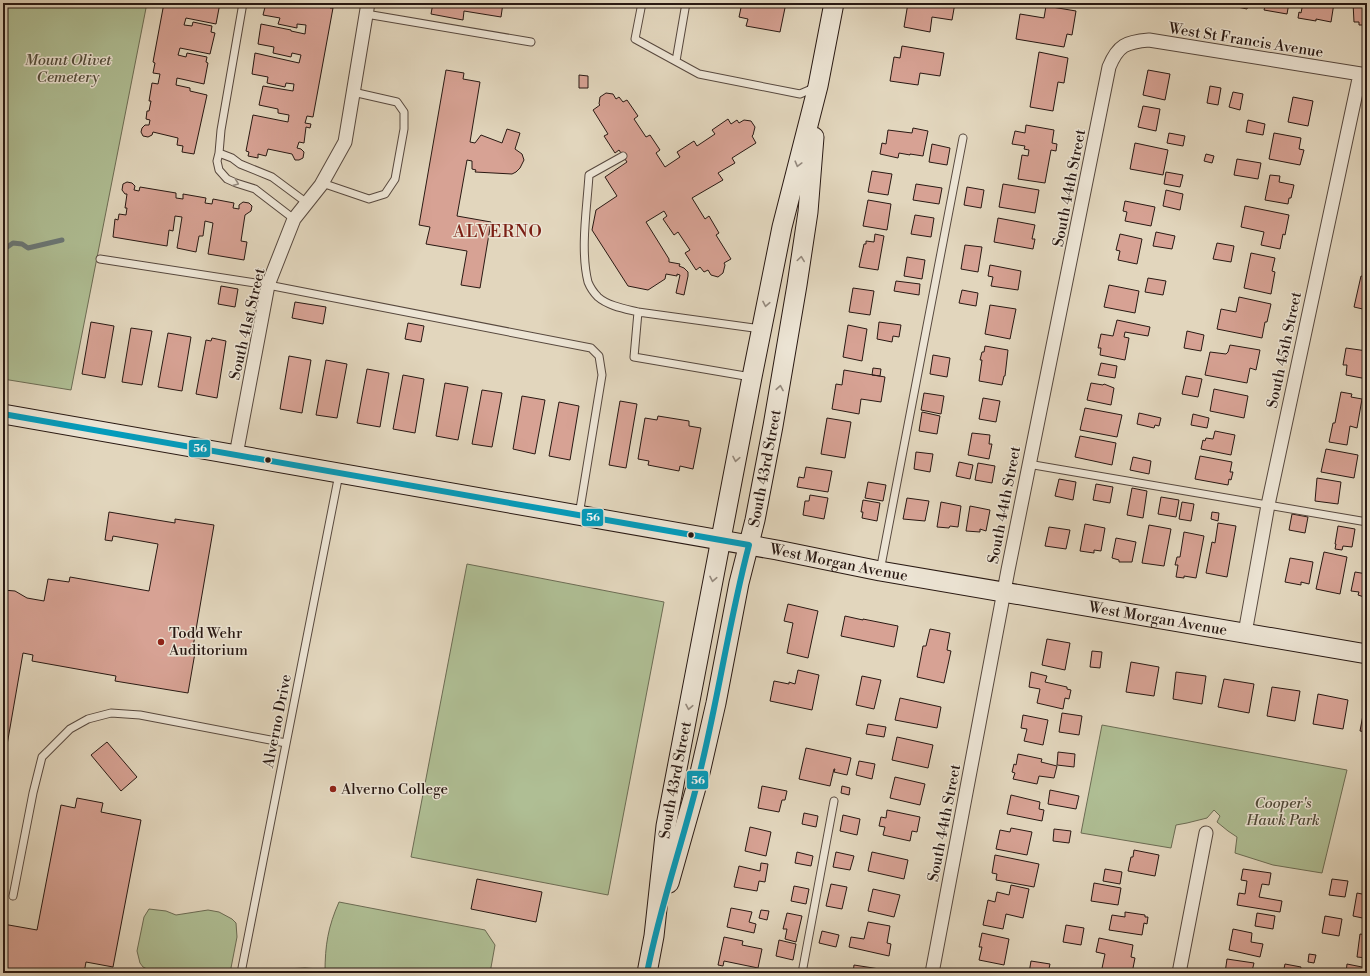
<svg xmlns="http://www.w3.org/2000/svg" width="1370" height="976" font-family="'Libre Bodoni',serif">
<rect width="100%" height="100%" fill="#e2d6bd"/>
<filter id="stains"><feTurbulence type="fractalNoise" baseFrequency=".005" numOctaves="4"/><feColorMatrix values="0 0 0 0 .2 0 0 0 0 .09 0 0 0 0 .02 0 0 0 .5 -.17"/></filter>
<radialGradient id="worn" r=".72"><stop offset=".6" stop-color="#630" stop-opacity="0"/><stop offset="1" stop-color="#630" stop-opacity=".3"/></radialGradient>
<path fill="#afbe94" stroke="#6c6c54" d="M3 3H147L71 390 3 379Z
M467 564 664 602 608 895 411 857Z
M1102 725 1347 770 1322 873 1273 865 1235 853 1237 837 1228 831 1217 822 1220 816 1214 810 1207 818 1187 823 1176 825 1171 848 1081 833Z
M339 902 485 930 495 945 490 973H325C325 945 328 927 339 902Z
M149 909 166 911 176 915 208 910 219 912 232 919 236 923 237 937 230 973H155L143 967 140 963 137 951 144 917Z
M305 968 320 969 321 973H280L284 969Z"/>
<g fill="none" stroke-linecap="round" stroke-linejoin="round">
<path stroke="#6b7877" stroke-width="5" d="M3 250 13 243 22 244 28 248 62 240"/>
</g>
<path fill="#d7a294" stroke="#291913" d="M164 3H220L216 24 186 18 184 25 192 26 193 22 212 26 211 32 215 33 210 54 180 48 178 55 186 57 187 53 207 57 206 62 208 63 204 84 177 78 176 85 190 88V91L207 95 194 154 182 152 183 146 177 145 178 138 153 132 152 135 148 137 143 136 141 132 142 128 145 125H149L150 120 146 119 147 111H149L151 101H149L152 83 158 84 160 74 153 73 155 63 153 62Z
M266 3H325L331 4 330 8H333L313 117 307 116 305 123 311 124 310 128 306 127 304 143 299 142 297 148 301 149 304 152 303 158 299 160H295L292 154 268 149 266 156 258 154V158L248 156 249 152 246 151 253 115 288 122 289 115 278 113V109L259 105 263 86 293 91 294 84 286 83 285 87 267 83 268 77 252 74 255 53 299 63 301 55 292 53 291 57 273 53 274 47 258 44 261 24 291 30V31L305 34 306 25 297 24V28L278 24 280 18 263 15Z
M433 3H503L501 17 464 11 463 20 431 14Z
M742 3H786L780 32 746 26 748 19 739 17Z
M908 3H955L952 20 932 17 930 32 904 27Z
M1224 3H1249L1247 9 1223 4Z
M1266 3H1289L1287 14 1264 10Z
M1303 3H1334L1331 22 1316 19V21L1298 18 1299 12 1301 13Z
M1353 3H1367V25H1359V22H1354Z
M1046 6 1076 11 1072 35 1067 34 1064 47 1016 39 1020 14 1044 18Z
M902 46 944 53 940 76 920 73 918 85 890 81 894 57 900 58Z
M1039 52 1068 58 1064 83 1058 82 1053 111 1030 107Z
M446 70 464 73 463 79 480 82 470 142 475 143 481 135 502 143 507 129 520 133 515 149 522 154 524 160 520 168 516 172 512 174 475 172 476 170 472 169V161L467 160 457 216 491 222 480 288 461 285 467 251 426 244 430 227 419 225Z
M1148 70 1170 74 1165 100 1143 95Z
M579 75 588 76V88H579Z
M1210 86 1221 88 1218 105 1207 103Z
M1233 92 1243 94 1240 110 1229 107Z
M606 93 613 94 616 99 619 97 623 102 627 100 638 116 634 119 646 137 650 135 660 150 656 153 665 167 680 157 677 152 694 141 697 146 715 134 712 130 728 119 731 124 737 120 739 123 744 120 751 121 755 127 753 135 752 136 756 143 732 158 735 163 718 173 723 180 692 198 705 219 709 216 719 233 716 235 731 259 724 263 725 265 723 273 718 277 711 275 708 270 704 272 700 267 696 270 685 253 690 250 678 232 674 235 663 219 667 216 664 211 646 222 669 259V262L680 264 679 266 684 268 688 272V276L684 295 676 293 680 275 677 274V276L666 274 665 279 648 290 628 286 592 230 596 210 617 196 605 177 627 162 619 150 615 153 604 136 608 134 593 110 600 105 599 104 600 97Z
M1293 97 1313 101 1308 126 1288 122Z
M1143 106 1160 109 1156 131 1138 127Z
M1248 120 1265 124 1263 135 1246 132Z
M1026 125 1054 130 1052 143 1057 144 1056 151 1051 150 1045 183 1018 179 1022 155 1028 156 1029 150 1024 149 1025 146 1012 144 1015 131 1025 133Z
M913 128 928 131 923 156 910 154V155L899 153 898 158 880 154 882 143 886 144 888 130 912 133Z
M1169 133 1185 136 1183 146 1167 143Z
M1274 133 1301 138 1299 149 1304 150 1300 165 1269 159Z
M1135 143 1168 150 1163 175 1130 169Z
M932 144 950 148 947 165 929 162Z
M1206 154 1214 156 1212 163 1204 161Z
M1237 159 1261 163 1258 179 1234 175Z
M872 171 892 174 888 195 868 192Z
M1166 172 1183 175 1180 187 1164 184Z
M1270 175 1280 176 1279 182 1294 185 1291 198H1289L1288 204 1265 200Z
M127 182 132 183 135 186 134 190 139 191 140 187 176 193V198L183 199V194L206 198 205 203 212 204 213 199 234 203 233 208 239 209V205L243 202 249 203 252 206 251 211 245 215 241 241 247 242 244 260 208 254 213 223 205 221 203 236H199L196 252 177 248 182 217 175 216 173 231 169 230 167 246 113 237 115 219 118 220 119 214 126 215 127 208H125L127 194H125L122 190 123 184Z
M916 184 942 188 939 204 913 200Z
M1003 184 1039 190 1035 213 999 207Z
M967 187 984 190 981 208 964 205Z
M1166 190 1183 194 1180 210 1163 206Z
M868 200 891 204 887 230 863 226Z
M1125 201 1155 207 1151 226 1125 221 1127 212 1123 211Z
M1245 206 1289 215 1285 235 1283 234 1280 249 1261 245 1264 232 1241 227Z
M915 215 934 218 931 237 911 234Z
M998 218 1035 225 1032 239H1035L1033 249 994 242Z
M1156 232 1175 236 1172 249 1153 246Z
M875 234 884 236 878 270 859 267 864 244H866V241L874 242Z
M1120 234 1142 239 1137 264 1118 260 1120 251 1116 250Z
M1217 243 1234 246 1231 262 1213 259Z
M965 245 982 247 978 272 961 269Z
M1251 253 1275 258 1272 271 1275 272 1271 294 1244 288Z
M907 257 925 260 922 279 904 276Z
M990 265 1021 271 1018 290 991 286 993 277 988 276Z
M1361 276 1367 277V310L1354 307Z
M1148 278 1166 281 1163 295 1145 292Z
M896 281 920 284 919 295 894 291Z
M1109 285 1139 291 1135 313 1104 307Z
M221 286 238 289 235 307 218 304Z
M853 288 874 291 870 315 849 312Z
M962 290 978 293 976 306 959 303Z
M1239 297 1271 304 1267 322H1265L1262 338 1217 329 1221 309 1236 312Z
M295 302 326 307 323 324 292 318Z
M990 305 1016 309 1010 339 985 334Z
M1117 320 1150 327 1148 336 1125 332 1124 337 1129 338 1125 360 1100 355 1101 348H1098L1101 334 1113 336Z
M91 322 114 326 105 378 82 374Z
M879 322 901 325 899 337 893 336 892 342 877 339Z
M408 323 424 326 421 342 405 339Z
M848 325 867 329 862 361 843 357Z
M131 328 152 331 142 385 122 382Z
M1187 331 1204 335 1201 351 1184 348Z
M168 333 191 337 182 391 158 387Z
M212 338 226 341 217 398 196 394 206 340 211 341Z
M1230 345 1260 350 1256 370 1250 368 1247 383 1205 375 1210 352 1226 354 1228 352Z
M985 346 1008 350 1005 376H1004L1002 385 979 381 982 360H980L982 352H984Z
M1346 348 1367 351V379L1346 375 1347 365H1343Z
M933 355 950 358 947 377 930 374Z
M289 356 311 360 302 413 280 409Z
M326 360 347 364 337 418 316 415Z
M1101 363 1117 366 1115 378 1098 375Z
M873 368 881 369 880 376 872 375Z
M367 369 389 373 380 427 357 423Z
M844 370 885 377 881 402 861 399 859 414 832 409 836 384 842 385Z
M403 375 424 379 415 433 393 429Z
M1186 376 1202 379 1198 397 1182 394Z
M445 383 468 387 458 440 436 436Z
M1091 383 1103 385 1104 384 1114 388 1111 405 1087 400Z
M1214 389 1248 396 1244 418 1210 411Z
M482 390 502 393 492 447 472 444Z
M1341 392 1352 394 1351 397 1362 399 1357 428 1350 426 1347 445 1329 442 1333 423H1335Z
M924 393 944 396 941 414 921 410Z
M522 396 545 400 535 454 513 449Z
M983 398 1000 401 996 422 979 419Z
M620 401 637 404 626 468 609 465Z
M559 402 579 406 570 460 549 456Z
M1085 408 1122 415 1117 437 1080 430Z
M922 412 940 416 937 434 919 431Z
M1139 413 1161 418 1159 426 1155 425 1154 428 1137 424Z
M1193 414 1209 418 1207 428 1191 425Z
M658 416 689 421V426L701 428 693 469 680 466 679 471 648 465 649 461 638 459 645 418 657 420Z
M827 418 851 422 845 458 821 454Z
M1215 431 1235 435 1231 455 1201 449 1203 440 1205 441 1206 438 1213 439Z
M972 433 990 435 989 444H992L989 459 968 455Z
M1080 436 1116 443 1112 465 1075 457Z
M1326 449 1358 455 1354 478 1321 472Z
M916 452 933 454 930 472 914 469Z
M1200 456 1232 462 1230 472H1233L1231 480 1229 479 1228 485 1195 479Z
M1133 457 1151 461 1149 474 1130 470Z
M959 462 973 465 970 479 956 476Z
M978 463 995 466 992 483 975 480Z
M806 467 832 471 828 492 797 487 799 477 804 478Z
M1317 478 1341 482 1338 504 1315 501Z
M1059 479 1076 482 1073 500 1055 496Z
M868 482 886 485 883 501 865 498Z
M1096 484 1113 487 1110 503 1093 500Z
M1132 488 1147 491 1143 518 1127 515Z
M810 495 828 498 824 519 803 515 805 501H809Z
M1161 497 1179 500 1176 517 1158 514Z
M907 498 929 501 925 521 903 519Z
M863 500 880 503 877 521 862 518 863 512H861Z
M941 502 961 506 958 527 950 526 949 528 937 527Z
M1182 502 1194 504 1191 521 1179 519Z
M970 506 990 510 986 531 980 529V532L966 531Z
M109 512 175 523V519L214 525 193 647H196L188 693 115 681 116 676 32 661 33 655 23 653 3 768V590L15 591 27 598 44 601 48 579 69 582 70 577 149 591 158 544 113 536 112 541 105 540Z
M1212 512 1219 513 1218 521 1211 519Z
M1292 514 1308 517 1305 533 1289 530Z
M1218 523 1236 526 1227 577 1206 573 1212 542 1215 543Z
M1085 524 1105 528 1101 551 1094 550V553L1080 551Z
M1149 525 1171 529 1164 566 1142 563Z
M1338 526 1355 529 1352 547 1343 546 1342 550 1335 549 1336 544H1335Z
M1049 527 1070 530 1066 549 1045 546Z
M1184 532 1204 536 1196 578 1184 576V578L1176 577 1178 565H1175L1177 557H1180Z
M1116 538 1136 542 1132 562H1119V560L1112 558Z
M1324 552 1347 557 1340 594 1316 589Z
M1290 558 1313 562 1309 584 1301 582V585L1285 582Z
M1355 572 1367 574V594H1364V597L1358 595 1359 592 1351 591Z
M788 604 818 611 808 658 787 653 793 623 784 621Z
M845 616 863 620V619L898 626 894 647 841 636Z
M930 629 950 633 947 650 951 651 944 683 917 677 923 646H926Z
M1047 639 1070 643 1065 670 1042 665Z
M1092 651 1102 652 1100 668 1090 667Z
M1131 662 1159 667 1154 696 1126 692Z
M798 670 819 675 812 710 770 701 774 681 789 684V682L795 684Z
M1031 672 1047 676 1045 682 1067 687V689L1071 690 1069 699 1065 698 1063 709 1037 703 1040 689 1029 687Z
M1176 672 1206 676 1202 704 1173 699Z
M862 676 881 680 874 709 856 705Z
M1224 679 1254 684 1249 713 1218 707Z
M1272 687 1300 691 1295 721 1267 716Z
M1318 694 1348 700 1343 729 1313 724Z
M900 698 941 707 937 728 895 720Z
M1365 704H1367V732L1360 731Z
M1062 713 1082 716 1079 735 1059 732Z
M1023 715 1048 720 1043 745 1024 741 1027 729 1021 728Z
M868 724 886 727 884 737 866 734Z
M897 737 933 745 928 768 892 760Z
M107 742 137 777 121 791 91 755Z
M806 748 851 758 847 775 834 772 835 769H834L830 786 799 779Z
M1058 752 1075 754 1074 767 1057 765Z
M1018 754 1042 759 1041 762 1057 766 1054 778 1039 776 1037 784 1013 779 1015 773 1012 772 1014 764 1016 765Z
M859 761 875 764 872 779 856 775Z
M895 777 925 784 920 805 890 798Z
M762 786 787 791 785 800H782L779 812 758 808Z
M842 786 850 788 849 795 841 793Z
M1050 790 1079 796 1076 809 1048 804Z
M1011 795 1040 802 1039 809 1044 810 1042 821 1007 814Z
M77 798 103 803 101 812 141 820 113 967 86 962 84 973 74 971 73 973H3V924L37 930 61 805 75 808Z
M887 810 920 817 917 832 912 831 910 841 883 835 885 827 879 826 881 817 886 818Z
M804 813 818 816 816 827 802 824Z
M843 815 860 819 857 835 840 831Z
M750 827 771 832 766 856 745 851Z
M1011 828 1032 832 1027 855 996 849 1000 830 1010 832Z
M1054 829 1071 831 1069 843 1053 841Z
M1134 850 1159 855 1155 876 1128 871 1131 857H1133Z
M797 852 813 856 811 866 795 863Z
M836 852 854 856 850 870 833 867Z
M872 852 908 860 904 879 868 871Z
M995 855 1039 864 1034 887 996 880 997 874 992 873Z
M761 863 768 864 765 882 759 881 757 891 734 887 739 866 760 871Z
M1105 869 1122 872 1120 884 1103 881Z
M1243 869 1271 873 1269 885 1262 884 1259 897 1282 901 1280 912 1237 905 1239 893 1245 894 1247 881 1241 880Z
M477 879 542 892 536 922 471 909Z
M1332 879 1348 881 1345 897 1329 895Z
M1094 883 1121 888 1118 905 1091 901Z
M831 884 847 887 842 909 826 906Z
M1011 885 1029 889 1023 918 1006 914 1003 929 983 925 988 900 995 902 997 892 1009 895Z
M794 886 809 889 806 904 791 901Z
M873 889 900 895 894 917 868 911Z
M1357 893 1367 895V919L1353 916Z
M731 908 752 912 749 922 756 924 754 933 727 927Z
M761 910 769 911 767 920 759 918Z
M1125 912 1145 915V917H1148L1147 924 1144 923 1142 935 1109 930 1112 915 1125 917Z
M787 913 802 916 796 942 785 939 787 929H783Z
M1257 913 1275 916 1273 929 1255 926Z
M1325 916 1342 919 1339 936 1322 933Z
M868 922 890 926 887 943 891 944 889 956 849 947 851 937 864 939Z
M1066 925 1084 928 1081 945 1063 942Z
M1233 929 1252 933 1251 942 1263 944 1260 957 1229 950Z
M822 931 839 935 836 947 819 943Z
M982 933 1009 939 1004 965 979 960 982 947H979Z
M1360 934 1367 935V958L1357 957Z
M724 937 743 941 742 945 762 949 758 968 724 961 723 966 718 965Z
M1099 938 1133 945 1131 957 1135 958 1132 973H1101L1105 954 1096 952Z
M779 940 796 944 793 960 776 956Z
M1309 954 1316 955 1314 963 1308 962Z
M1227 959 1254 963 1252 971 1261 973H1225Z
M1031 961 1050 964 1048 973H1029Z
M1285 964 1301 967 1300 973H1283Z
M1347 964 1367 968V973H1346Z
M854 965 886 970 885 973H853Z"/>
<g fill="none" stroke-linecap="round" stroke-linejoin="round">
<defs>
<path id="lane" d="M243 3 221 130 219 153 217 161 219 170 227 179 236 183 255 189 294 219
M642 3 635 39 699 74 800 94 814 88
M366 14 531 42
M676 61 686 3
M219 153 232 158 240 164 272 177 307 203
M623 156 589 175C587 208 580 250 588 282 590 287 595 294 598 297 608 306 626 309 638 312
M322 183 369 199 385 194 395 179 404 129V112L397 102 353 92
M100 259 268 285 591 348 599 356 602 375 579 515
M751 377 634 357 638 312 761 329
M1028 464 1367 522
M880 571 963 138
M13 896 33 793 42 757 70 729 88 719 111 713 140 715 286 743
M241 973 339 474
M802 973 834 801"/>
<path id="street" d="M236 455 268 285 294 219 321 185 345 142 368 3
M1245 633 1268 505 1360 74
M932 973 1008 570 1109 67C1118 45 1126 42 1149 40L1367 75
M1179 973 1206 833"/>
<g id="secondary">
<path id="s1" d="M3 414 777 550 880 571 1367 654"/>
<path id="s2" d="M669 883 699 777 716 703 739 583 755 520 773 426 797 285 808 212 814 137"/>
<path id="s3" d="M647 973 654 936 666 826 752 377 782 227 818 86 834 3"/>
</g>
</defs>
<use href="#lane" stroke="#57483e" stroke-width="9"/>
<use href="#street" stroke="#57483e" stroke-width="15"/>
<use href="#secondary" stroke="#291913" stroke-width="21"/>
<use href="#lane" stroke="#ece4d4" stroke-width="7"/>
<use href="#street" stroke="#ece4d4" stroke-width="13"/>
<use href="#secondary" stroke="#ece4d4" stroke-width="19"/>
<defs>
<path id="bus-1" d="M3 414 749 545C729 621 718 700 699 776 683 842 660 906 647 973"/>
</defs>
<use href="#bus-1" stroke="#ece4d4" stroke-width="9"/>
<use href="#bus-1" stroke="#049bbb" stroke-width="6"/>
</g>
<defs><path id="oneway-chevron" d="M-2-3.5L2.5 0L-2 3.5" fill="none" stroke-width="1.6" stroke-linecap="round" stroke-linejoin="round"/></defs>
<g stroke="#94897d">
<use href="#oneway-chevron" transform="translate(798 164) rotate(105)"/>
<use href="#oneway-chevron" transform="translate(236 183) rotate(22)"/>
<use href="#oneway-chevron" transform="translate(801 259) rotate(-82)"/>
<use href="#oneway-chevron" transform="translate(766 304) rotate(101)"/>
<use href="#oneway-chevron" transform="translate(780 388) rotate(-80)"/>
<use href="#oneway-chevron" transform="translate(736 459) rotate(101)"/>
<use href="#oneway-chevron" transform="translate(713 579) rotate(101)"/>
<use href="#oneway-chevron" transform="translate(689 707) rotate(101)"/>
</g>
<g fill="#291913" stroke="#ece4d4" stroke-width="1.5">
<circle cx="268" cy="460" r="3.5"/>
<circle cx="691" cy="535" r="3.5"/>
</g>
<g fill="#8f2418" stroke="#ece4d4" stroke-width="1.5">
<circle cx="161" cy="642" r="4"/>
<circle cx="333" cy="789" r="4"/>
</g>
<g text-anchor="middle" stroke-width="3" stroke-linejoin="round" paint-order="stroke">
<g font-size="15" fill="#291913" stroke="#ece4d4">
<text transform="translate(1246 40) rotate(9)" y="5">West St Francis Avenue</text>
<text transform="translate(1069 188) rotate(-79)" y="5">South 44th Street</text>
<text transform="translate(247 324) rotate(-77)" y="5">South 41st Street</text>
<text transform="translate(1284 350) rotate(-78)" y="5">South 45th Street</text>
<text dy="5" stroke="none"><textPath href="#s2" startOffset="426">South 43rd Street</textPath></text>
<text transform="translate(1004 505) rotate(-79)" y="5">South 44th Street</text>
<text dy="5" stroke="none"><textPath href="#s1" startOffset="849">West Morgan Avenue</textPath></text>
<text dy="5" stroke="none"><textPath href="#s1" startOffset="1173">West Morgan Avenue</textPath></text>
<text transform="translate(277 721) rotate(-79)" y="5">Alverno Drive</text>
<text dy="5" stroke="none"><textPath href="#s3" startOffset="195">South 43rd Street</textPath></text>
<text transform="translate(944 823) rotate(-79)" y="5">South 44th Street</text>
</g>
<g font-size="15" font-style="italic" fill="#514b3a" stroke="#ece4d4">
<text x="68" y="65">Mount Olivet<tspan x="68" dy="17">Cemetery</tspan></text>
<text x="1283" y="808">Cooper's<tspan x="1283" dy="17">Hawk Park</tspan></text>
</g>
<g font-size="15" fill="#291913" stroke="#ece4d4" text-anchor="start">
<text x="169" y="638">Todd Wehr<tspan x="169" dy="17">Auditorium</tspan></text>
<text x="341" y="794">Alverno College</text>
</g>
<g font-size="17" letter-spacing="1" fill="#7a1f14" stroke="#ece4d4">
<text x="498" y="237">ALVERNO</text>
</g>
</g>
<g stroke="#ece4d4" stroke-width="1.5">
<rect x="188" y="439" width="23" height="19" rx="4" fill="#049bbb"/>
<rect x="581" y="508" width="23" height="19" rx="4" fill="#049bbb"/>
<rect x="686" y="770" width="23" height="20" rx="4" fill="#049bbb"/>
</g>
<g font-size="11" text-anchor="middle" font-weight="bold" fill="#fff">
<text x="200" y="452">56</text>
<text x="593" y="521">56</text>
<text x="698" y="784">56</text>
</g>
<rect width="1370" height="976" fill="none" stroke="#e2d6bd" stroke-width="16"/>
<rect x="4" y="4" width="1362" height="968" fill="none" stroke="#291913" stroke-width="2"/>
<rect x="8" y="8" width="1354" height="960" fill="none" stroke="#291913"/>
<rect width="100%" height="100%" filter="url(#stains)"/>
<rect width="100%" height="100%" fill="url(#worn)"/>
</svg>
